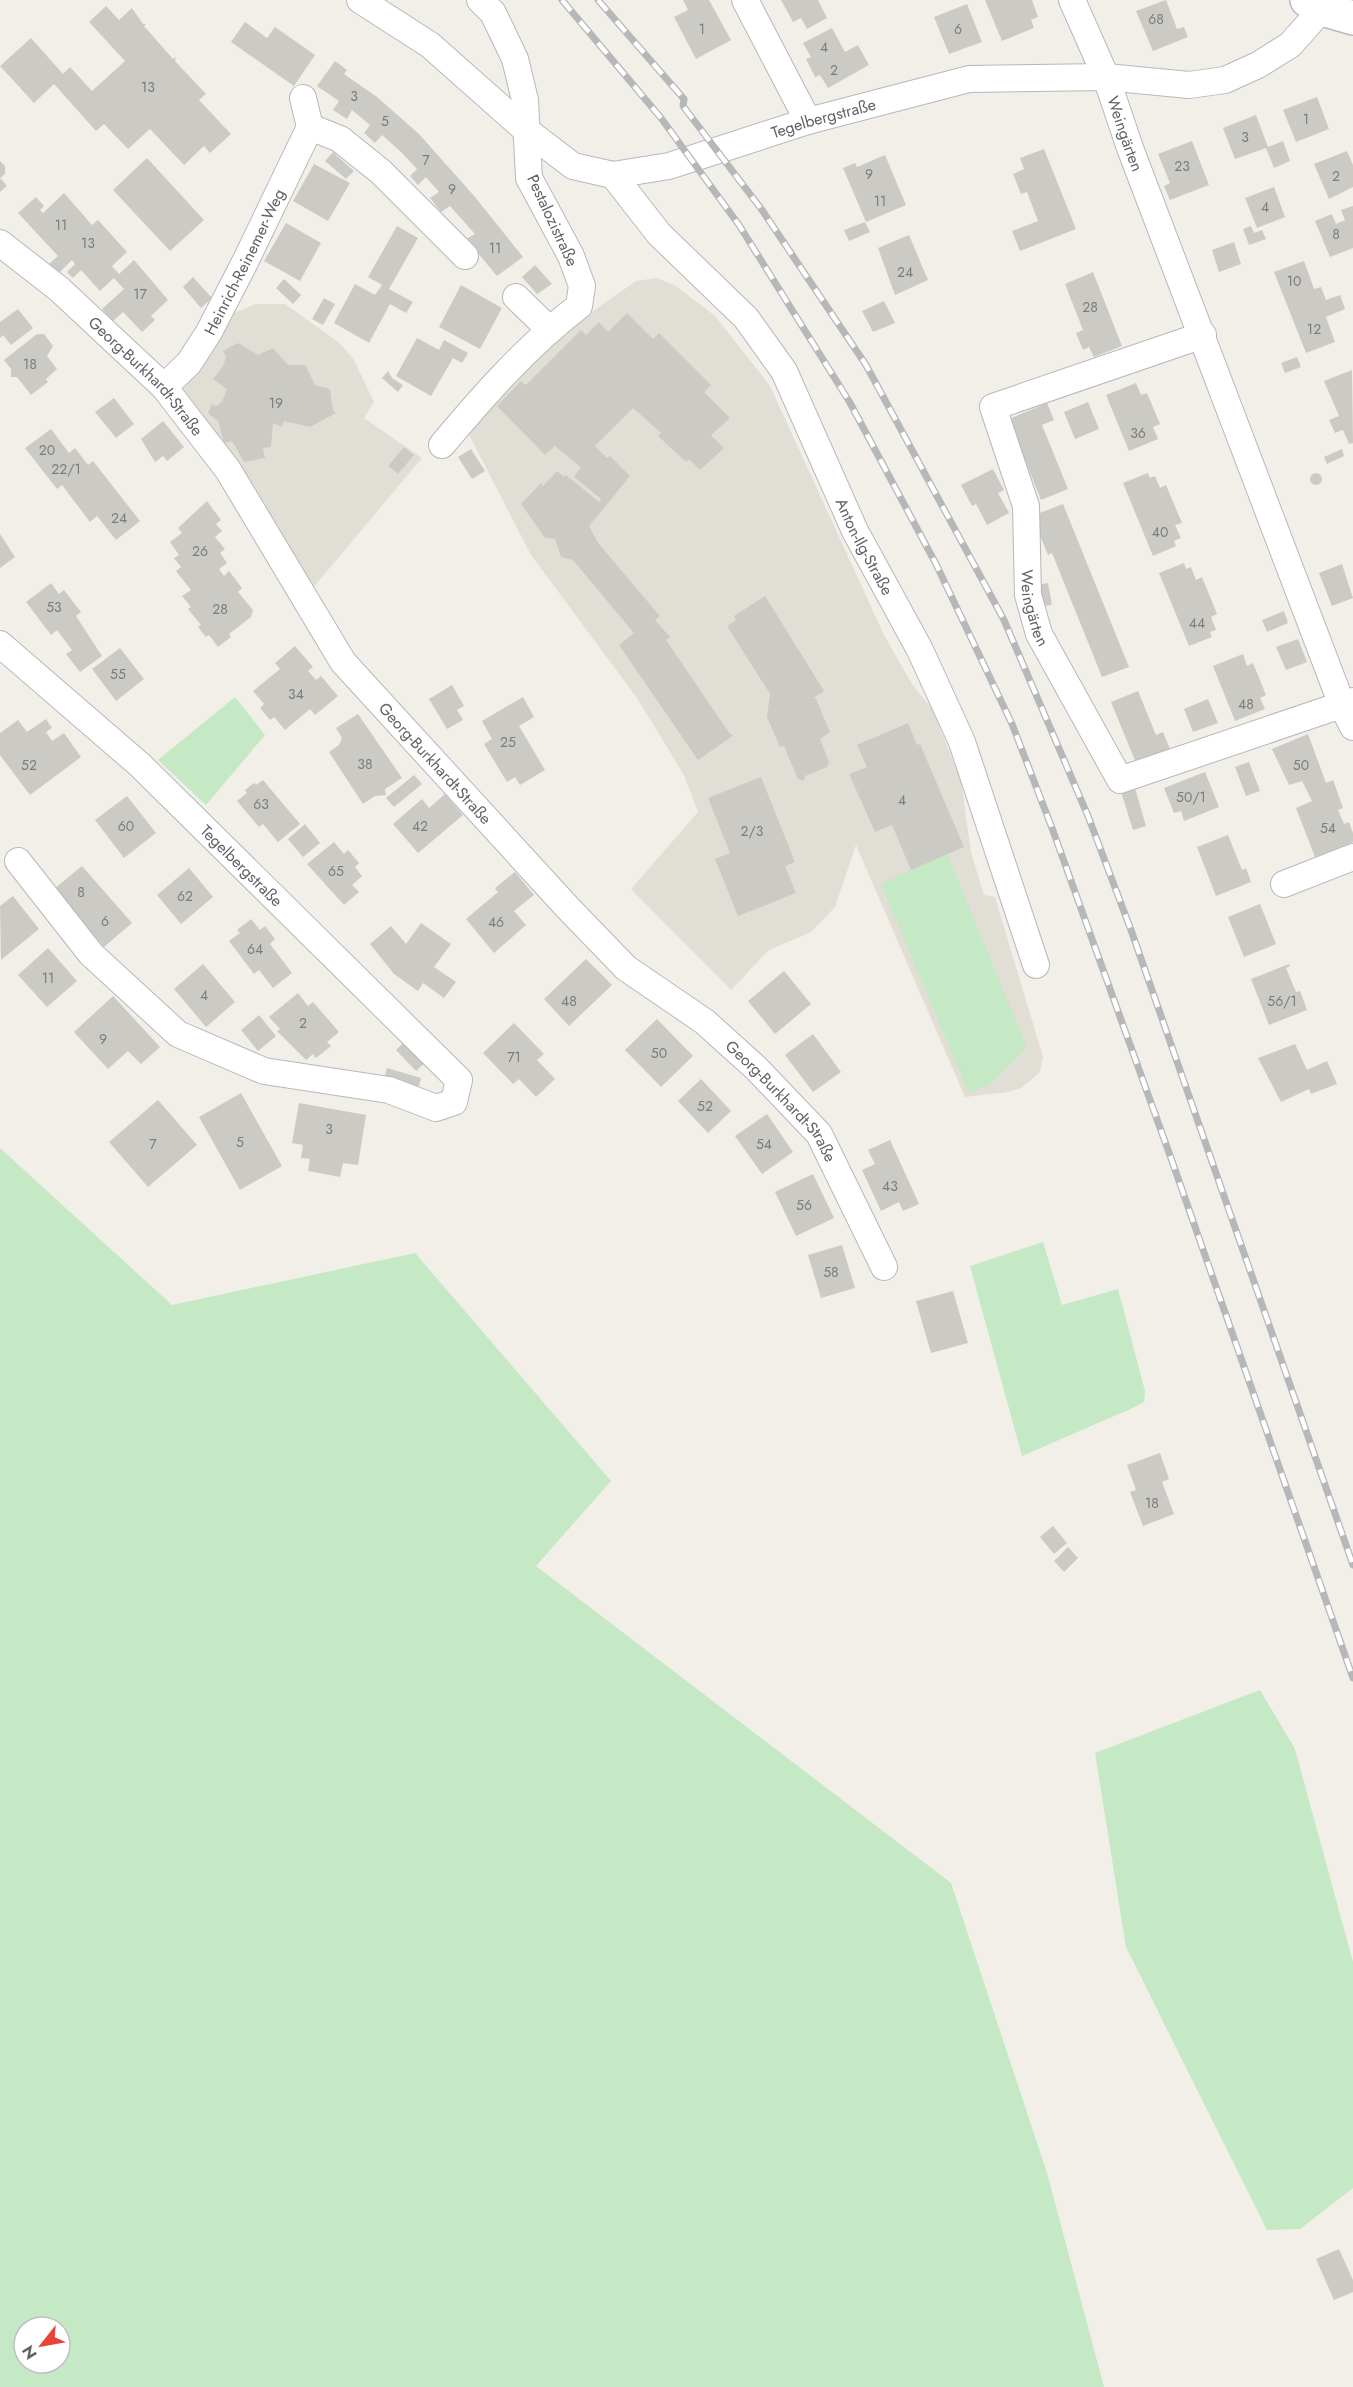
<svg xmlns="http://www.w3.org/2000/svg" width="1353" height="2387" font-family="Jost,sans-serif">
<rect width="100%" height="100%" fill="#f1efe8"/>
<path fill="#e1ded6" d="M657 278 676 286 715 316 770 386 884 635 912 684 932 709 961 780 971 852 984 895 995 897 1043 1057 1040 1072 1021 1088 1008 1092 965 1097 856 845 835 907 811 932 769 950 731 990 631 889 698 812 684 775 637 698 531 555 466 429 556 337 636 281Z
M256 304H285L337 341 353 358 374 402 364 418 422 458 312 589 191 411 182 390 203 364 226 316Z"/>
<path fill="#c5e8c5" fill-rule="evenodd" d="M235 697 265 735 206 805 158 760Z
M947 854 1027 1047 990 1084 969 1093 881 884Z
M0 1148 172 1305 415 1253 611 1481 536 1566 951 1883 1047 2173 1104 2387H0ZM24 2327H60V2363H24Z
M1043 1242 1062 1305 1118 1289 1145 1391 1144 1402 1135 1407 1022 1456 970 1266Z
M1260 1690 1295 1749 1353 1962V2188L1300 2229 1267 2230 1126 1947 1095 1753Z"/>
<path fill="#cccac5" d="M683 0H709L731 40 696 59 674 17 688 10Z
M781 0H818L827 18 807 29 801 18 793 22Z
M985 0H1032L1038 17 1031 20 1034 28 1002 41Z
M1166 0 1177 29 1184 27 1188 37 1153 51 1136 11Z
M967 4 982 42 949 54 934 17Z
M106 6 119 20 132 8 143 24H146L144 26 173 59 176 57 175 61 206 94 199 100 231 134 210 153 204 146 184 165 150 129 128 149 104 124 96 131 54 84 34 103 0 66 31 38 63 74 70 67 92 91 125 61 89 22Z
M245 22 267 38 275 27 315 55 294 86 231 42Z
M832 28 845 52 858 45 869 65 828 88 820 75 815 77 806 59 811 57 803 43Z
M335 61 347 70 344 74 377 97 419 134 475 197 523 257 497 276 466 239 475 234 450 206 441 212 430 198 439 192 426 177 418 185 410 176 417 169 401 152 382 135 375 143 364 133 370 125 352 110 347 119 333 110 339 101 317 86Z
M1317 97 1329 129 1296 142 1283 110Z
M1256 115 1268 147 1283 141 1290 161 1274 168 1266 148 1235 159 1223 128Z
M1192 141 1209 185 1170 200 1164 186 1170 183 1158 154Z
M1044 149 1076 229 1020 251 1012 231 1038 221 1027 192 1021 194 1013 174 1024 169 1020 158Z
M1347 151 1353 165V187L1329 199 1314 164Z
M333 152 354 171 346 179 325 161Z
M885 155 906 205 866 222 843 168 855 163 857 167Z
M147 158 204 220 170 251 113 190Z
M0 161 5 166V174L0 178 7 186 0 192Z
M314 164 350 183 328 221 293 201Z
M1274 187 1285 217 1257 228 1245 198Z
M64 193 92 225 98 220 127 252 112 266 119 274 134 260 168 300 151 316 155 320 142 332 123 312 113 321 102 309 124 289 114 278 100 291 81 270 73 278 67 272 75 264 72 260 58 274 49 264 58 256 18 213 36 197 44 206 40 210 43 213Z
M1353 206V248L1330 257 1315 221 1332 214 1336 224 1345 220 1341 210Z
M865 222 870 232 849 241 844 230Z
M286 223 321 243 300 281 264 261Z
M397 226 418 238 389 289 413 302 406 313 390 304 369 343 334 323 355 284 375 295 382 285 368 277Z
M1251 226 1254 233 1262 230 1266 239 1249 245 1243 229Z
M909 235 928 280 895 295 878 248Z
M1234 242 1241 264 1219 272 1212 250Z
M1304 261 1314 289 1321 287 1326 300 1340 295 1345 309 1326 317 1335 342 1306 353 1274 272Z
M535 265 552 284 537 294 522 277Z
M1093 272 1122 346 1094 357 1089 347 1083 350 1076 333 1083 330 1065 284Z
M193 277 212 298 201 308 183 287Z
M284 279 301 295 293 304 276 288Z
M461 285 502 308 480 349 439 327Z
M324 298 335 304 323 325 312 319Z
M884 301 895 323 873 332 862 311Z
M18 309 33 328 11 345 3 335 0 338V322Z
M627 313 653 339 659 333 711 385 704 392 730 418 711 435 724 448 700 470 689 459 686 462 658 436 661 433 633 408 595 446 607 458 610 456 630 476 589 526 598 543 660 616 655 620 670 637 666 640 730 734 734 735 698 760 619 645 634 633 573 560 561 557 555 539 545 538 521 504 541 483 543 486 557 471 564 477 566 475 599 502 601 499 574 477 581 467 555 446 545 455 497 406 521 381 526 385 581 330 586 335 599 322 608 332Z
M37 334H44L53 346 47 356 57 369 46 379 48 382 31 395 17 377H11V369L4 360Z
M417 338 439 350 444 340 468 353 462 363 453 358 431 396 396 376Z
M238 343 258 355 273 348 288 365H305L315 385 330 389 333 410 336 413 310 427 284 421 282 427 273 423 271 447 263 448 265 458 244 462 232 441 224 443 218 421 208 413 212 404 216 406 222 402 227 389 213 379 223 366 226 357 223 351Z
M1297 357 1301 367 1285 373 1281 363Z
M1352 370 1353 443 1349 444 1343 430 1335 433 1329 420 1339 416 1324 381Z
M388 371 392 378 403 385 398 392 382 378Z
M1136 383 1141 395 1147 393 1160 424 1153 427 1158 439 1129 451 1106 395Z
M114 398 134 424 116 438 95 412Z
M1088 402 1099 429 1075 439 1064 412Z
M1047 403 1054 420 1042 425 1068 489 1041 500 1009 419Z
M163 421 184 447 167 461 163 456 155 462 141 439Z
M51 429 69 453 75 448 88 465 93 461 140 521 116 540 97 516 90 522 62 485 57 489 25 448Z
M404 447 414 455 398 474 388 466Z
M471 449 485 471 472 479 458 457Z
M1342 449 1344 456 1327 464 1324 457Z
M993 469 1004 490 998 493 1009 513 987 525 976 504 972 506 961 485Z
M1148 473 1150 478 1155 476 1160 488 1166 485 1182 523 1175 525 1181 538 1174 541 1176 546 1153 556 1123 483Z
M1310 479a6 6 0 1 1 12 0a6 6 0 1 1-12 0Z
M207 501 221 520 216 524 222 531 215 537 225 549 220 553 227 563 219 569 224 576 229 571 242 588 238 592 253 610 251 617 229 634 231 637 218 647 209 635 206 637 198 627 201 625 188 609 191 607 182 596 191 590 176 571 181 567 174 558 179 555 170 542 182 533 178 528Z
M1063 504 1129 667 1102 677 1052 553 1048 555 1032 516Z
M0 534 15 557 0 568Z
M1184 563 1186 569 1191 567 1196 580 1202 577 1217 614 1211 617 1216 630 1210 632 1212 637 1189 646 1159 573Z
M1342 564 1353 598 1332 606 1319 573Z
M51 583 59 594 64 590 81 612 76 616 102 656 80 672 66 654 72 650 57 630 51 635 26 602Z
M1048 583 1052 605 1041 606 1038 585Z
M765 596 824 691 813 698 816 699 830 732 820 739 829 762 827 767 805 776 804 781 798 779 784 746 780 747 767 717 770 694 727 626 736 620 734 616Z
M1284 611 1288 623 1267 632 1262 620Z
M1298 639 1307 662 1286 670 1276 647Z
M295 646 313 667 308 671 316 680 321 676 338 696 315 715 310 709 285 730 274 717 270 720 260 708 264 704 253 691 280 669 275 663Z
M120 648 144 679 116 701 92 669Z
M1243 654 1247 666 1253 663 1266 695 1260 698 1265 709 1235 721 1213 666Z
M452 685 464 706 457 710 463 720 447 729 429 699Z
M1138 691 1156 735 1163 732 1170 749 1136 763 1111 702Z
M523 697 534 717 519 726 545 770 520 785 515 777 507 782 484 744 492 739 482 721Z
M1208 699 1218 723 1193 732 1184 709Z
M358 714 402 778 385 789 386 795 375 796 363 804 329 752 339 745 342 738 336 728Z
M46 719 52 728 46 732 52 741 64 733 81 757 30 795 0 755V733L18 720 27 732Z
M908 723 917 745 920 744 964 847 911 870 892 825 875 832 849 774 867 767 857 745Z
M1308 734 1326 783 1333 780 1343 808 1338 810 1344 824 1349 822 1353 833V842L1315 857 1296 808 1312 801 1302 781 1289 785 1272 749Z
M1249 762 1260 791 1246 796 1235 767Z
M1205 772 1219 807 1184 821 1181 811 1174 813 1164 788Z
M414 775 422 784 394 807 386 798Z
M761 777 795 862 785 866 796 893 738 916 715 859 730 853 708 798Z
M263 780 300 824 278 842 263 824 259 827 237 801 247 793 245 790 254 783 256 785Z
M1135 788 1146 826 1133 830 1121 792Z
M445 794 463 815 418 853 393 824 422 799 429 808Z
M127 796 156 833 124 858 95 820Z
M305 824 320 843 303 857 288 839Z
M1228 835 1242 870 1246 868 1251 882 1216 896 1197 847Z
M334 842 344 854 348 850 359 863 355 867 362 876 352 885 359 892 344 905 307 864Z
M82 866 132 923 104 947 54 889Z
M189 868 213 897 181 924 157 895Z
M515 872 534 895 514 911 526 925 494 953 466 919 498 892 495 888Z
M13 896 39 929 1 960 0 906Z
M1260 904 1276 944 1244 957 1228 917Z
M251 919 260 930 265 926 275 939 270 944 292 973 273 988 259 970 254 974 229 941 240 933 237 930Z
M421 923 451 944 434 967 456 982 444 998 423 983 418 991 394 974 370 944 391 926 406 944Z
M48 948 77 981 47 1007 18 975Z
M586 959 612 985 569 1026 544 999Z
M203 964 235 1002 206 1027 174 989Z
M1289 964 1290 966 1286 968 1296 992 1300 991 1307 1010 1269 1025 1251 979Z
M784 971 811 1004 775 1034 748 1001Z
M298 993 308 1006 313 1002 339 1032 327 1042 331 1046 316 1058 313 1054 306 1060 277 1031 280 1029 269 1017Z
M113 996 160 1047 141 1064 128 1051 108 1069 74 1032Z
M259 1015 276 1036 258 1051 241 1030Z
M657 1019 693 1056 661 1087 625 1050Z
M514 1023 544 1054 537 1060 555 1079 536 1097 519 1079 513 1084 483 1053Z
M813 1034 841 1072 813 1092 785 1055Z
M409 1037 429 1059 416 1071 396 1050Z
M1295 1044 1307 1070 1327 1061 1337 1084 1311 1094 1309 1089 1281 1102 1258 1058Z
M387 1068 421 1078 418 1090 384 1079Z
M701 1079 731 1111 708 1133 678 1101Z
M241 1093 282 1166 240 1190 199 1117Z
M158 1100 197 1145 148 1187 109 1142Z
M299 1103 366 1115 358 1165 343 1163 340 1177 308 1171 310 1159 301 1158 303 1145 292 1143Z
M767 1114 793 1152 762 1174 735 1136Z
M890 1140 919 1204 903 1211 899 1202 881 1211 862 1170 875 1164 868 1150Z
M813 1174 834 1218 796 1236 775 1192Z
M842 1245 855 1288 821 1298 808 1255Z
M953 1291 968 1343 931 1353 916 1301Z
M1160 1453 1169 1479 1162 1482 1174 1514 1143 1526 1130 1492 1136 1490 1127 1465Z
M1053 1526 1067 1543 1054 1554 1040 1537Z
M1068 1547 1078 1558 1064 1572 1054 1561Z
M1339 2249 1353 2280V2292L1334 2300 1316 2259Z"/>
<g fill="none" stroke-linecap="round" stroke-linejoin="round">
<defs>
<g id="minor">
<path id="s1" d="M360 0 430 45 526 130 573 166 613 175 669 166 808 121 969 79 1106 77 1189 85 1225 80 1258 65 1290 45 1322 9"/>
<path d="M745 0 808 121"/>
<path id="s2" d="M1072 0 1106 77 1130 148 1342 705 1353 727"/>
<path d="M310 127 340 139 381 172 465 256"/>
<path id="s3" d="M613 175 659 234 746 318 784 371 855 531 920 650 962 742 1036 965"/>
<path id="s4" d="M0 243 59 289 164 387 228 470 343 662 568 908 626 968 705 1022 756 1068 819 1134 884 1267"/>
<path d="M516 297 549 329"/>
<path id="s5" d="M1203 335 993 407 1026 506 1028 595 1039 634 1120 780 1353 701"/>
<path id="s6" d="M164 387 189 363 209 332 245 262 310 127 303 98"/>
<path d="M442 445C484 395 527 346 579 306L582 286 571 256 529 178 525 100 515 59 493 13 480 0"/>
<path id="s7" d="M0 644 140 765 459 1080 454 1102 436 1108 389 1090 264 1071 178 1034 91 954 18 861"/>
<path d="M1284 884 1353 857"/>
</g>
<path id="secondary" d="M1307 0 1322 9 1353 18"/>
</defs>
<use href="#minor" stroke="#b5b8bc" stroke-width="28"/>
<use href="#secondary" stroke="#b6babf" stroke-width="36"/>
<use href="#minor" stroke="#fff" stroke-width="26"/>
<use href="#secondary" stroke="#fff" stroke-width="33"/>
<defs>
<path id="rail" d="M562 0 661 118 739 225 849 401 936 564 1012 724 1052 828 1172 1161 1353 1678
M598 0 684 99 683 106 762 210 866 365 1004 620 1088 816 1131 930 1353 1565"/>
</defs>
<use href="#rail" stroke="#b6b7b8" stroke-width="7"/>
<use href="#rail" stroke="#fff" stroke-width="4.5" stroke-dasharray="14" stroke-linecap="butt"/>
</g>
<g text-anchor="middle" stroke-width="6" stroke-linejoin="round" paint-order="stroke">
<g font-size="14" fill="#7a7d7f">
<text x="1156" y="24">68</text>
<text x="702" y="34">1</text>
<text x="958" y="34">6</text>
<text x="824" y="52">4</text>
<text x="834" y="75">2</text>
<text x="148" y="92">13</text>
<text x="354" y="101">3</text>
<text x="1306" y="124">1</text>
<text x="385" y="126">5</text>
<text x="1245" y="142">3</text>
<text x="426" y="165">7</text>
<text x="1182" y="171">23</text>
<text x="869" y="179">9</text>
<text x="1336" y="181">2</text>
<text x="452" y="194">9</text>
<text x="880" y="206">11</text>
<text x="1265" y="212">4</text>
<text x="61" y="230">11</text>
<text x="1336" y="239">8</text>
<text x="88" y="248">13</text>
<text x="495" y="253">11</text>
<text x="905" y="277">24</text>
<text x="1294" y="286">10</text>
<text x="140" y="299">17</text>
<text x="1090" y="312">28</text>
<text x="1314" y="334">12</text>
<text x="30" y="369">18</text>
<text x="276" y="408">19</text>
<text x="1138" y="438">36</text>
<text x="47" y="455">20</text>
<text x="66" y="474">22/1</text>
<text x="119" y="523">24</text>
<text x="1160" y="537">40</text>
<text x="200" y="556">26</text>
<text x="54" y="612">53</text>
<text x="220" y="614">28</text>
<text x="1197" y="628">44</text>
<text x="118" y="679">55</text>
<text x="296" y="699">34</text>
<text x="1246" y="709">48</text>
<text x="508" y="747">25</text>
<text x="365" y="769">38</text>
<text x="29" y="770">52</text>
<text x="1301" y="770">50</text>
<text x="1191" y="802">50/1</text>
<text x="902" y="805">4</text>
<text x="261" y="809">63</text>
<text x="126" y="831">60</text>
<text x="420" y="831">42</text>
<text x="1328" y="833">54</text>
<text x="752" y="836">2/3</text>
<text x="336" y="876">65</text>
<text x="81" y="897">8</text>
<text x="185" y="901">62</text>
<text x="105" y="926">6</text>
<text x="496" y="927">46</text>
<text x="255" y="954">64</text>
<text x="48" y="983">11</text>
<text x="204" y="1000">4</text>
<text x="569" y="1006">48</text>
<text x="1282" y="1006">56/1</text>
<text x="303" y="1028">2</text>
<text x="103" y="1044">9</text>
<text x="659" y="1058">50</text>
<text x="514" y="1062">71</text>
<text x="705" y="1111">52</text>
<text x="329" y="1134">3</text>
<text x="240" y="1147">5</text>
<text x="153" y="1149">7</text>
<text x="764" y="1149">54</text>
<text x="890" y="1191">43</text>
<text x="804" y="1210">56</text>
<text x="831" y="1277">58</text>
<text x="1152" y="1508">18</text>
</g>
<g font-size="16" fill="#5f6368" stroke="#fff">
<text dy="6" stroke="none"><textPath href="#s1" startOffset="530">Tegelbergstraße</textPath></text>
<text dy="6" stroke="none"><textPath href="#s2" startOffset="144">Weingärten</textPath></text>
<text transform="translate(553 220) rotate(65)" y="6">Pestalozistraße</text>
<text dy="6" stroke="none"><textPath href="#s6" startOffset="150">Heinrich-Reinemer-Weg</textPath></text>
<text dy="6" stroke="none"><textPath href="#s4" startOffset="198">Georg-Burkhardt-Straße</textPath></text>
<text dy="6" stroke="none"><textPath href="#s3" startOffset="454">Anton-Ilg-Straße</textPath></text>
<text dy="6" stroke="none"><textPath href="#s5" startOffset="429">Weingärten</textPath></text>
<text dy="6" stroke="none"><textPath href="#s4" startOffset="684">Georg-Burkhardt-Straße</textPath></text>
<text dy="6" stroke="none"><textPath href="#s7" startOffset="328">Tegelbergstraße</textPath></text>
<text dy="6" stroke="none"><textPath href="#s4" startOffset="1170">Georg-Burkhardt-Straße</textPath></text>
</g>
</g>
<g transform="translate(42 2345) rotate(239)"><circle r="28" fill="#ffffff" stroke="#bfc1c3" stroke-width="1.5"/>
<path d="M0-4.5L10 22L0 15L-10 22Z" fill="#ea4335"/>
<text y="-9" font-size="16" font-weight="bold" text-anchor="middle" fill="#5f6368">N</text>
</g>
</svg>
